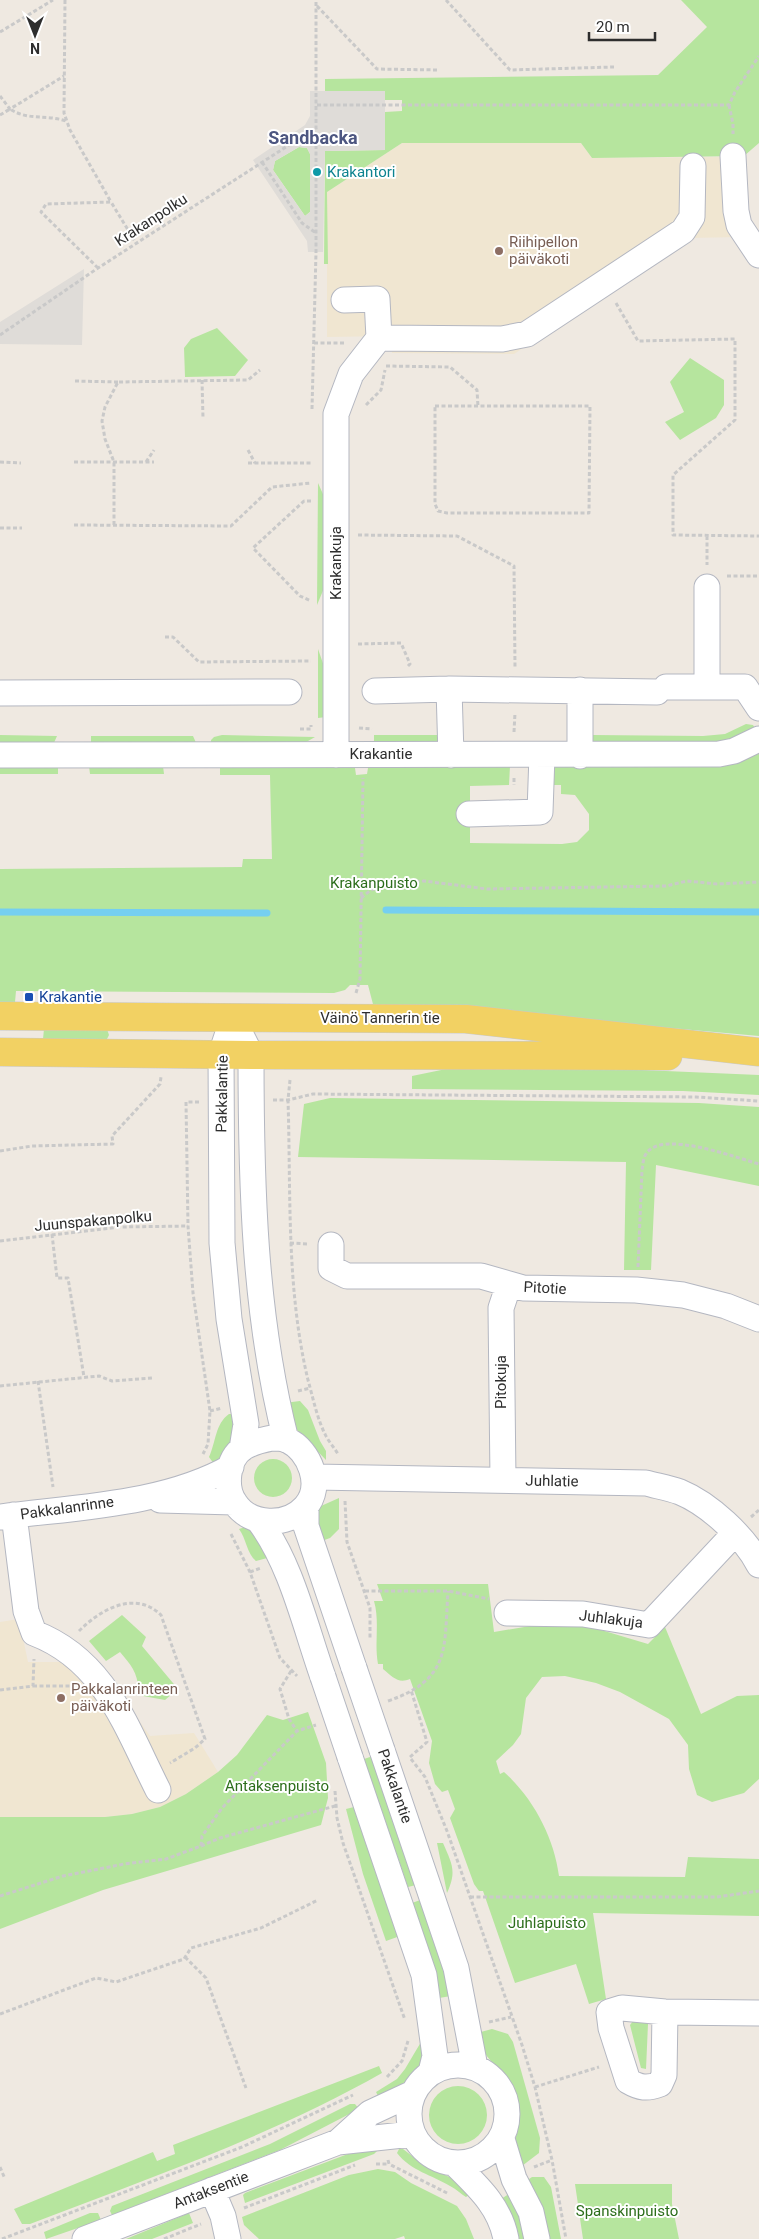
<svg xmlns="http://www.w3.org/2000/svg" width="759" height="2239" font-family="Roboto,sans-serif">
<rect width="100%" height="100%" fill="#efe9e1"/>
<path fill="#f0e6d1" d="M402 143H581L592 158 724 157 738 237 690 238 514 354 392 353 391 336 327 337V192Z
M19 1619 28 1662H97L150 1736 194 1733 218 1772 186 1794 160 1807 132 1814 105 1817H0V1622Z"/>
<path fill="#b6e59e" d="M681 0H759V143L744 156 592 158 581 143H402L327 192 328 264H324L325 151 385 150V112L402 111V100H385V91H325V79L658 75 707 27Z
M299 147 307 148 310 154V212L305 216 273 170 275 161Z
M217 328 248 360 235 376 185 377 184 348 191 339Z
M690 358 724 380V405L716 418 680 440 665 422 684 412 670 382Z
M318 483 327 503V581L317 605Z
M318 649 326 672V717L318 718Z
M746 724 753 725 756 730 733 741 592 745 593 735 703 736 725 734Z
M0 735 57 736 53 745 0 746Z
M222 735 315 737 301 745H211V740L214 737Z
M374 735H437L438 745H374Z
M91 736H193L197 745 91 746Z
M759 752V1036L648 1026 374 1008 368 985H350L345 990 334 993 16 991 15 1002 0 1004V869L242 867 243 859H272L270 775H220V766H352L355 768 356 775 367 774 368 768 373 766H510L509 785 470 786V843L562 844 577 842 589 830V814L575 795 561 794V785H551V771L555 765Z
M0 766H58V774H0Z
M89 766H163L164 774H90Z
M44 1029H107L109 1035 107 1039H43Z
M451 1068 619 1069 759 1075V1095L683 1091 412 1089V1076Z
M330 1098 699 1103 759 1107V1186L656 1165 651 1270H624L626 1162 298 1157 304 1104Z
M300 1401 308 1410 320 1441 326 1451V1460L296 1429 284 1403Z
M229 1414H236V1434L223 1455 214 1464 209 1457C216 1442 215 1424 229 1414Z
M254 1478a19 19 0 1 1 38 0a19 19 0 1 1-38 0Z
M339 1498V1529L330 1538 319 1542 316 1513 321 1506Z
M245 1527 257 1535 271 1557 256 1561C247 1554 246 1538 239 1529Z
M377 1584H488L494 1632 536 1625 581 1624 648 1644 665 1627 701 1714 737 1696 759 1695V1779L744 1793 712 1802 697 1795 689 1769 688 1745 669 1719 620 1692 596 1683 565 1676 542 1677 526 1698 521 1734 513 1745 496 1761 500 1774 504 1772C533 1798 554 1837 559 1876L685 1877 688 1857 759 1859V1916L593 1913 606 1999 589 2004 576 1964 515 1983 483 1891H479L474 1884 450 1818 455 1809 448 1790 442 1792 435 1784 429 1763 432 1741 410 1679C398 1684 393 1677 383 1669V1664H378C374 1643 380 1622 374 1601H383Z
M122 1615 146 1637 142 1646 178 1689 165 1700 143 1696 138 1692C139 1674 131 1665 120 1652L106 1661 89 1641Z
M308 1712 326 1763 328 1798 321 1825 103 1890 0 1929V1817H105L132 1814 160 1807 186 1794 218 1772 237 1755 267 1715 283 1720Z
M373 1756 416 1885 408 1887 364 1759Z
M354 1807 400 1936 386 1941 363 1874 346 1809Z
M437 1843H443C452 1864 457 1871 447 1893Z
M423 1899 451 1996 439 1998 412 1903Z
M646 2020 648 2024 646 2069 641 2068 630 2025 633 2021Z
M492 2029 508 2034 513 2042 540 2138 539 2153 518 2169 515 2143 519 2118 517 2097 511 2086 482 2050 477 2033Z
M421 2042C421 2047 423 2054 423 2059 421 2077 393 2090 379 2098L376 2092 397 2079 405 2069Z
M379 2066 382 2073C271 2136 149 2178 30 2224H22L14 2209 153 2152 157 2161 175 2154 173 2145Z
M429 2115a29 29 0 1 1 58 0a29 29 0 1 1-58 0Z
M350 2104H355L359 2109 280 2150 112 2215 110 2211 112 2206 270 2144Z
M377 2143V2151L374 2154 245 2203 243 2195 245 2193Z
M399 2149H403L425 2166 456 2180 472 2193 466 2197C461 2194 456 2189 450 2186 432 2175 411 2171 397 2153Z
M378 2169 395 2172 411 2183 457 2206 466 2219 474 2239H405L404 2236 395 2239H259L244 2225 242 2217 349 2175Z
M532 2177H544L551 2187 561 2239H545L526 2181Z
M575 2184H672V2204L679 2239H583Z
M512 2192 529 2239H517L501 2199Z
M90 2213H98L101 2220 46 2239 44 2232Z
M189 2213 193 2223 152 2239H126Z"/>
<path fill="#dfdcd8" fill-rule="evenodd" d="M310 91H385V150L325 151 323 252H308L307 241 253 160 305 125 310 116ZM299 147 307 148 310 154V212L305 216 273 170 275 161Z
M84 269 82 345 0 344V322Z"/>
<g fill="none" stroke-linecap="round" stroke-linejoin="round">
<path stroke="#75cff0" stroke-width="7" d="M386 910 759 912
M0 912 267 913"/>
<defs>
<path id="minor" d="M733 156 736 211 739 225 759 255
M344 300 377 299 379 338
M707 686V587
M666 687H745L759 708
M449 689 451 755
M580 690V756
M375 691 449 689 657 692
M0 693 289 692
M0 755 719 754 734 751 759 739
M336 755V414L351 374 379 338 502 339 527 334 683 231 692 217 693 166
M469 814 540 812 542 755
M233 1018 221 1054 222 1243 229 1319 246 1424 242 1449
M242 1037 251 1055C251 1185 254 1314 286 1440
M331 1245V1268L347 1276H481L523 1288 636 1290 683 1295 726 1306 759 1319
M272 1438C276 1438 282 1438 287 1440 310 1450 324 1487 305 1507 287 1527 250 1526 235 1503 224 1488 227 1459 243 1448 252 1442 262 1440 272 1438Z
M314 1477 646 1483C657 1486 669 1488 680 1492 709 1504 745 1537 759 1565
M503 1480 501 1308 509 1284
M160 1500 234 1502
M306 1507V1526L354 1668
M14 1515 26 1611 34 1633C105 1660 126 1727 158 1790
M0 1517C75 1507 164 1505 231 1467
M259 1521C291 1563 305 1626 323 1677
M507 1613 583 1614 649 1625 735 1533
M382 1750 456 1968 475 2067
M350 1757 424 1975 435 2056 431 2072
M665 2012 664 2075 660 2084C647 2089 640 2088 628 2081L611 2028 609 2012 622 2008 665 2012 759 2013
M409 2114a49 49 0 1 1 98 0a49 49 0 1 1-98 0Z
M502 2139 514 2179 531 2212 537 2239
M338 2142 370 2113 413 2093
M455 2164C477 2186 500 2206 506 2239
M212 2190 223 2216 228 2239
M85 2239 338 2142 412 2134"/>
<path id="major" d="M0 1016 466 1019 759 1052
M0 1052 251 1055 668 1056"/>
</defs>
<use href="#minor" stroke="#b4b7c1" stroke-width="27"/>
<use href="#major" stroke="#c9c9c9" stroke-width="29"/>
<path stroke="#c9c9c9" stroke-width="3" stroke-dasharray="4 2.5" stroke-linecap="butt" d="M65 0 64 113 70 130 111 202
M446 0 510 70 614 67
M317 6 377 69 439 70
M0 32 53 0
M0 96 10 109 64 76
M317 105H729L735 92 759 56
M729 105 733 124V134
M0 115 10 109C28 121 45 114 66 121
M262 162 302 223 316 233
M98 268 41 212 46 204 111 202 136 243
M616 303 638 341 735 339V420L673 475V535L759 536
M0 335 98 268 317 127
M314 343H345
M386 366 450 367 477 390 478 407
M202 380 203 418
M75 381 118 382
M366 405 381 390 385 370
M435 406H590L589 513H447L438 511 435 504Z
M312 409 316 252V0
M248 450 255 463
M0 462 21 463
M74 462H154
M146 462 154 450
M248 463H311
M311 501H304L253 548 300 596 311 601
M74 525 231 526 272 487 311 483
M114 525V462L105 439 102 421 105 407 118 382 248 380 260 370
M0 528H22
M358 535 457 536 514 566 515 667
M707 536V565
M727 576H759
M165 637H173L199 662 311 661
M358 644 401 643 410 664 408 666
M359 728 372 729
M300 729H311V725
M514 732 515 713
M514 778V785
M361 898 371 890 393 883 424 881 487 889 666 886 687 881 717 884 759 882
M356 993 360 979 363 778
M290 1080 288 1100C291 1193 286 1288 308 1380 313 1398 317 1418 325 1434 328 1441 334 1447 338 1454
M273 1100H288L313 1094 696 1097 759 1101
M199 1102H186L188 1226 193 1293 210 1411 208 1444 203 1454
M0 1151 32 1146 113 1144 112 1136 160 1084 161 1077
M52 1234 57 1278H68L84 1377
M0 1241 120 1227 188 1226
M290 1243 308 1244
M638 1267 642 1170C643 1165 643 1158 646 1154 661 1129 737 1158 759 1164
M38 1381 53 1487
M0 1386 99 1376 112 1381 152 1378
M298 1391 310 1388
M210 1411 222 1408
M345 1501 347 1542 370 1608V1638
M751 1517 759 1510
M231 1534 250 1572 280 1658 297 1676
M250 1572 261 1568
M365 1591H448L489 1599
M79 1631C101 1609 135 1590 161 1615L205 1739 195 1748 170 1763
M291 1671 280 1689 289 1719 297 1731
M33 1686H70
M0 1690 33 1686 34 1659
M388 1701C451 1679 444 1649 448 1591
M410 1757 427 1742 411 1690
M411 1759 425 1777 447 1831 522 2045 535 2087 552 2160 566 2239
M335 1791 337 1818 343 1843 405 2020
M201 1846 220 1838 335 1806
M0 1896 63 1876 124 1864 166 1859 201 1846 202 1836 222 1808 297 1731 316 1725
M470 1897H717L759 1891
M185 1957 206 1978 246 2088
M0 2014 96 1978 116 1982 184 1959 191 1948 261 1928 318 1900
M489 2022 511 2017
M387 2077 402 2061 408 2041
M535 2087 599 2067
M388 2160 389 2164 449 2194
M376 2164H389
M0 2167 5 2179
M534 2167 552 2160
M244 2208 355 2165
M2 2239 242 2147 353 2095
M164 2239 201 2224"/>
<use href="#minor" stroke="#fff" stroke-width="25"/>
<use href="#major" stroke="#f2d163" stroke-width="28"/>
<defs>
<path id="minor-bridge" d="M354 1668 382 1750
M323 1677 350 1757"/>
</defs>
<use href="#minor-bridge" stroke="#b4b7c1" stroke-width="27" stroke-linecap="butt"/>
<use href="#minor-bridge" stroke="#fff" stroke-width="25"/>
</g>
<circle fill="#0f9aa8" stroke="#fff" stroke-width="2" cx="317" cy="172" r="5"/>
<g fill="#8d6e63" stroke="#fff" stroke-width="2">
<circle cx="499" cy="251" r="5"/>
<circle cx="61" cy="1698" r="5"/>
</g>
<rect fill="#1a4fb4" stroke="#fff" stroke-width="2" x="24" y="992" width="10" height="10" rx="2.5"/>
<g text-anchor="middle" stroke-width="4" stroke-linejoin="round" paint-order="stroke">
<g font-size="15" fill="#0d838f" stroke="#fff" text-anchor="start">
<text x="327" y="177">Krakantori</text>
</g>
<g font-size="15" fill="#2e2e2e" stroke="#fff">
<text transform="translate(151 220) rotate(-33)" y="5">Krakanpolku</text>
<text transform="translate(336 563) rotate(-90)" y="5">Krakankuja</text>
<text x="381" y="759">Krakantie</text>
<text x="380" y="1023">Väinö Tannerin tie</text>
<text transform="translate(222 1094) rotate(-89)" y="5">Pakkalantie</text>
<text transform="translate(93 1221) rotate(-5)" y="5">Juunspakanpolku</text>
<text transform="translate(545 1288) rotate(3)" y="5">Pitotie</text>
<text transform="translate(501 1382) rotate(-90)" y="5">Pitokuja</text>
<text transform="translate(552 1481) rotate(1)" y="5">Juhlatie</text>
<text transform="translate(67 1508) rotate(-8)" y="5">Pakkalanrinne</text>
<text transform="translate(611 1619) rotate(7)" y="5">Juhlakuja</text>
<text transform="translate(395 1786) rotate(71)" y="5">Pakkalantie</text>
<text transform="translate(211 2190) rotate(-21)" y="5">Antaksentie</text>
</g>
<g font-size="15" fill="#785e54" stroke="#fff" text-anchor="start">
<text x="509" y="247">Riihipellon<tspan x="509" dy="17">päiväkoti</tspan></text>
<text x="71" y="1694">Pakkalanrinteen<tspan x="71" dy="17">päiväkoti</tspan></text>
</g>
<g font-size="15" fill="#2c6e1b" stroke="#fff">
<text x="374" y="888">Krakanpuisto</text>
<text x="277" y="1791">Antaksenpuisto</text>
<text x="547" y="1928">Juhlapuisto</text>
<text x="627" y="2216">Spanskinpuisto</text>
</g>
<g font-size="15" fill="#164399" stroke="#fff" text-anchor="start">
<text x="39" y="1002">Krakantie</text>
</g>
<g font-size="18" font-weight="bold" fill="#4d5680" stroke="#fff">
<text x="313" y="144">Sandbacka</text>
</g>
</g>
<g transform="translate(35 35) rotate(180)" stroke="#ffffff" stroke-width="4" paint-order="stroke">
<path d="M0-4L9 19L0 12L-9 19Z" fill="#2e2e2e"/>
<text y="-8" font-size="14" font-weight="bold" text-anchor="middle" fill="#2e2e2e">N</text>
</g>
<path d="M589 32v8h66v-8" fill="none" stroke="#2e2e2e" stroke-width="2.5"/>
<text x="596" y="32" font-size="15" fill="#2e2e2e" stroke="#ffffff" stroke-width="4" paint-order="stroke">20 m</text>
</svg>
